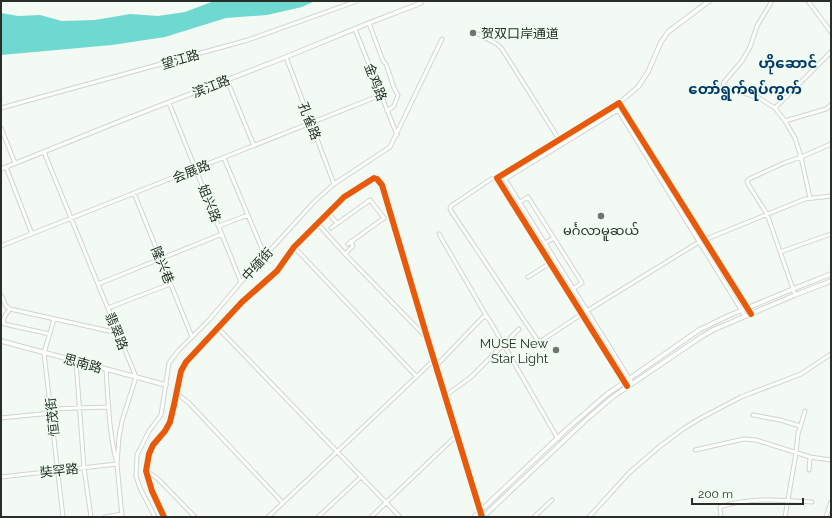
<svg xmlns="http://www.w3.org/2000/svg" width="832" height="518" font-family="Raleway,'Noto Sans SC','Noto Sans Myanmar',sans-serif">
<rect width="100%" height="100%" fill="#f2faf3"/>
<path fill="#6fd8d1" d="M214 1H315L302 7 267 15 226 18 165 37 112 45 1 55V13L18 16 40 15 62 21 95 20 130 14 158 16 185 12Z"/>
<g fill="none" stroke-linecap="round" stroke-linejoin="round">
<defs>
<path id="minor" d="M772 1 757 26 750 47 742 61 724 82 723 85 725 87 759 98 775 108 785 121 795 138 801 157 831 144
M808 1 831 32
M369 23 383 61 386 64 394 88 398 95 394 106 387 111
M355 29 397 135
M478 34 497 44 502 49 560 141
M286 57 334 184
M227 80 254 146
M169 103 241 282
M1 108 248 40 357 1
M775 108 831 52
M785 121 826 109 831 105
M1 128 15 163
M44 152 136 377 122 421 119 437 117 464 122 517
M224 158 265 256
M6 167 32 234
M505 179 497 178 491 179 451 206 450 208 451 211 538 341H541L582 314 699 242 805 199 831 196
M134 193 192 337
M520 202 528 197 579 278 582 283 573 289
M328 213 337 223
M317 223 345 254 425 336
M219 226 248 215
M331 228 370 200 384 218 348 244
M439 234 487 317
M545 243 554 238
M1 246 381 95
M294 247 416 376
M780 252 831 234
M345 254 353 246 351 241
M528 277 555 260
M98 284 222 234
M1 295 6 306 10 309 118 333
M795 295 793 289 767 214 748 184 747 181 749 179 784 163 801 157 810 198
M108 308 170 284
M10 309C7 313 1 319 4 324L50 334
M54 319 44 353 63 517
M218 328 400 517
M76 362 84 468 91 517
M436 366 483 317H487L490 321 558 439
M106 369C108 400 109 431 116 460
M632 383 505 179 618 110 745 316
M627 386 497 178 619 103 751 314
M176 393 189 403 283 503
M445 396 471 377 519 329
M51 409 108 407
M753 415 780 420 800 426
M1 418 51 413
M695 450 744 439 756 440 810 457 809 470
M810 457 831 460
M146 471 157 478 195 517
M1 477 117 464
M105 517 122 514
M155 517 140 488 136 476 137 455 149 431 161 415 169 363 178 351 210 319 241 282 314 202 334 184 390 147 442 39
M164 517 152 491 146 471 149 454 153 445 165 431 170 422 174 405 181 371 186 362 242 302 277 271 294 247 344 197 374 178 377 179 382 185 427 337 482 517
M268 517 434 360
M318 517 361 477
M371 517 457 435
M534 517 552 500
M589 517 629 473 659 447 683 429 701 418 741 397 801 374 831 354
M721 517 720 507C750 497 781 500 812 502
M785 517 796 453 798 434 805 411
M826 517 831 502"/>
<path id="tertiary" d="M619 103 638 87 648 72 661 42 668 32 709 1
M1 169 123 120 286 57 369 23 421 3
M1 341 166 385
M474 517 568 428 606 395 699 330 728 316 793 289 831 274
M483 517 588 418 614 396 701 337 713 330 795 295 831 281"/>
</defs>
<use href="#minor" stroke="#cfd5d0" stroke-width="5"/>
<use href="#tertiary" stroke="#cfd5d0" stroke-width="5.5"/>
<use href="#minor" stroke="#fdfefd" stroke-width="3"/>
<use href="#tertiary" stroke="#fdfefd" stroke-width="3.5"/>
<defs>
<path id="cycleway" d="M627 386 497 178 619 103 751 314
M164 517 152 491 146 471 149 454 153 445 165 431 170 422 174 405 181 371 186 362 242 302 277 271 294 247 344 197 374 178 377 179 382 185 427 337 482 517"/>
</defs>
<use href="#cycleway" stroke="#effdf0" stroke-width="8"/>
<use href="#cycleway" stroke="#e8590c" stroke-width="6"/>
</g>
<g fill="#6f7570" stroke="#effdf0" stroke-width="1.5">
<circle cx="473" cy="33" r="4"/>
<circle cx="601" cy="216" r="4"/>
<circle cx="556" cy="350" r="4"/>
</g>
<g text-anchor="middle" stroke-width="3" stroke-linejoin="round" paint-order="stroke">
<g font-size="13" fill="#292e29" stroke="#effdf0" text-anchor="start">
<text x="481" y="38">贺双口岸通道</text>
<text x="601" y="235" text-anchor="middle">မင်္ဂလာမူဆယ်</text>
<text x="548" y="348" text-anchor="end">MUSE New<tspan x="548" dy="15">Star Light</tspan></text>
</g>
<g font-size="13" fill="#292e29" stroke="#effdf0">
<text transform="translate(180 59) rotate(-16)" y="5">望江路</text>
<text transform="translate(376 82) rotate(69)" y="5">金鸡路</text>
<text transform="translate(211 86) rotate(-21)" y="5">滨江路</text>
<text transform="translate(310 121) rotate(69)" y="5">孔雀路</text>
<text transform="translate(191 171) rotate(-22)" y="5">会展路</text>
<text transform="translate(210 203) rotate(68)" y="5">姐兴路</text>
<text transform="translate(257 264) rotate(-48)" y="5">中缅街</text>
<text transform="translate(163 265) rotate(68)" y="5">隆兴巷</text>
<text transform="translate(117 331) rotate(68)" y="5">翡翠路</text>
<text transform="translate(83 363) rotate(15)" y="5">思南路</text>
<text transform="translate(52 417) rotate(-96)" y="5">恒茂街</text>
<text transform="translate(59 470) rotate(-6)" y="5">奘罕路</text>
</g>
<g font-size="15" font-weight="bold" fill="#02396a" stroke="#effdf0">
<text x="788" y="68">ဟိုဆောင်</text>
<text x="745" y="94">တော်ရွက်ရပ်ကွက်</text>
</g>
</g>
<rect width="832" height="518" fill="none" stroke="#292e29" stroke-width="4"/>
<path d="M692 498v6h111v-6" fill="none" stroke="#292e29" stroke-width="2"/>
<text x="698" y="498" font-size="12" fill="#292e29" stroke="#effdf0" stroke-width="3" paint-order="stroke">200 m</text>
</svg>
